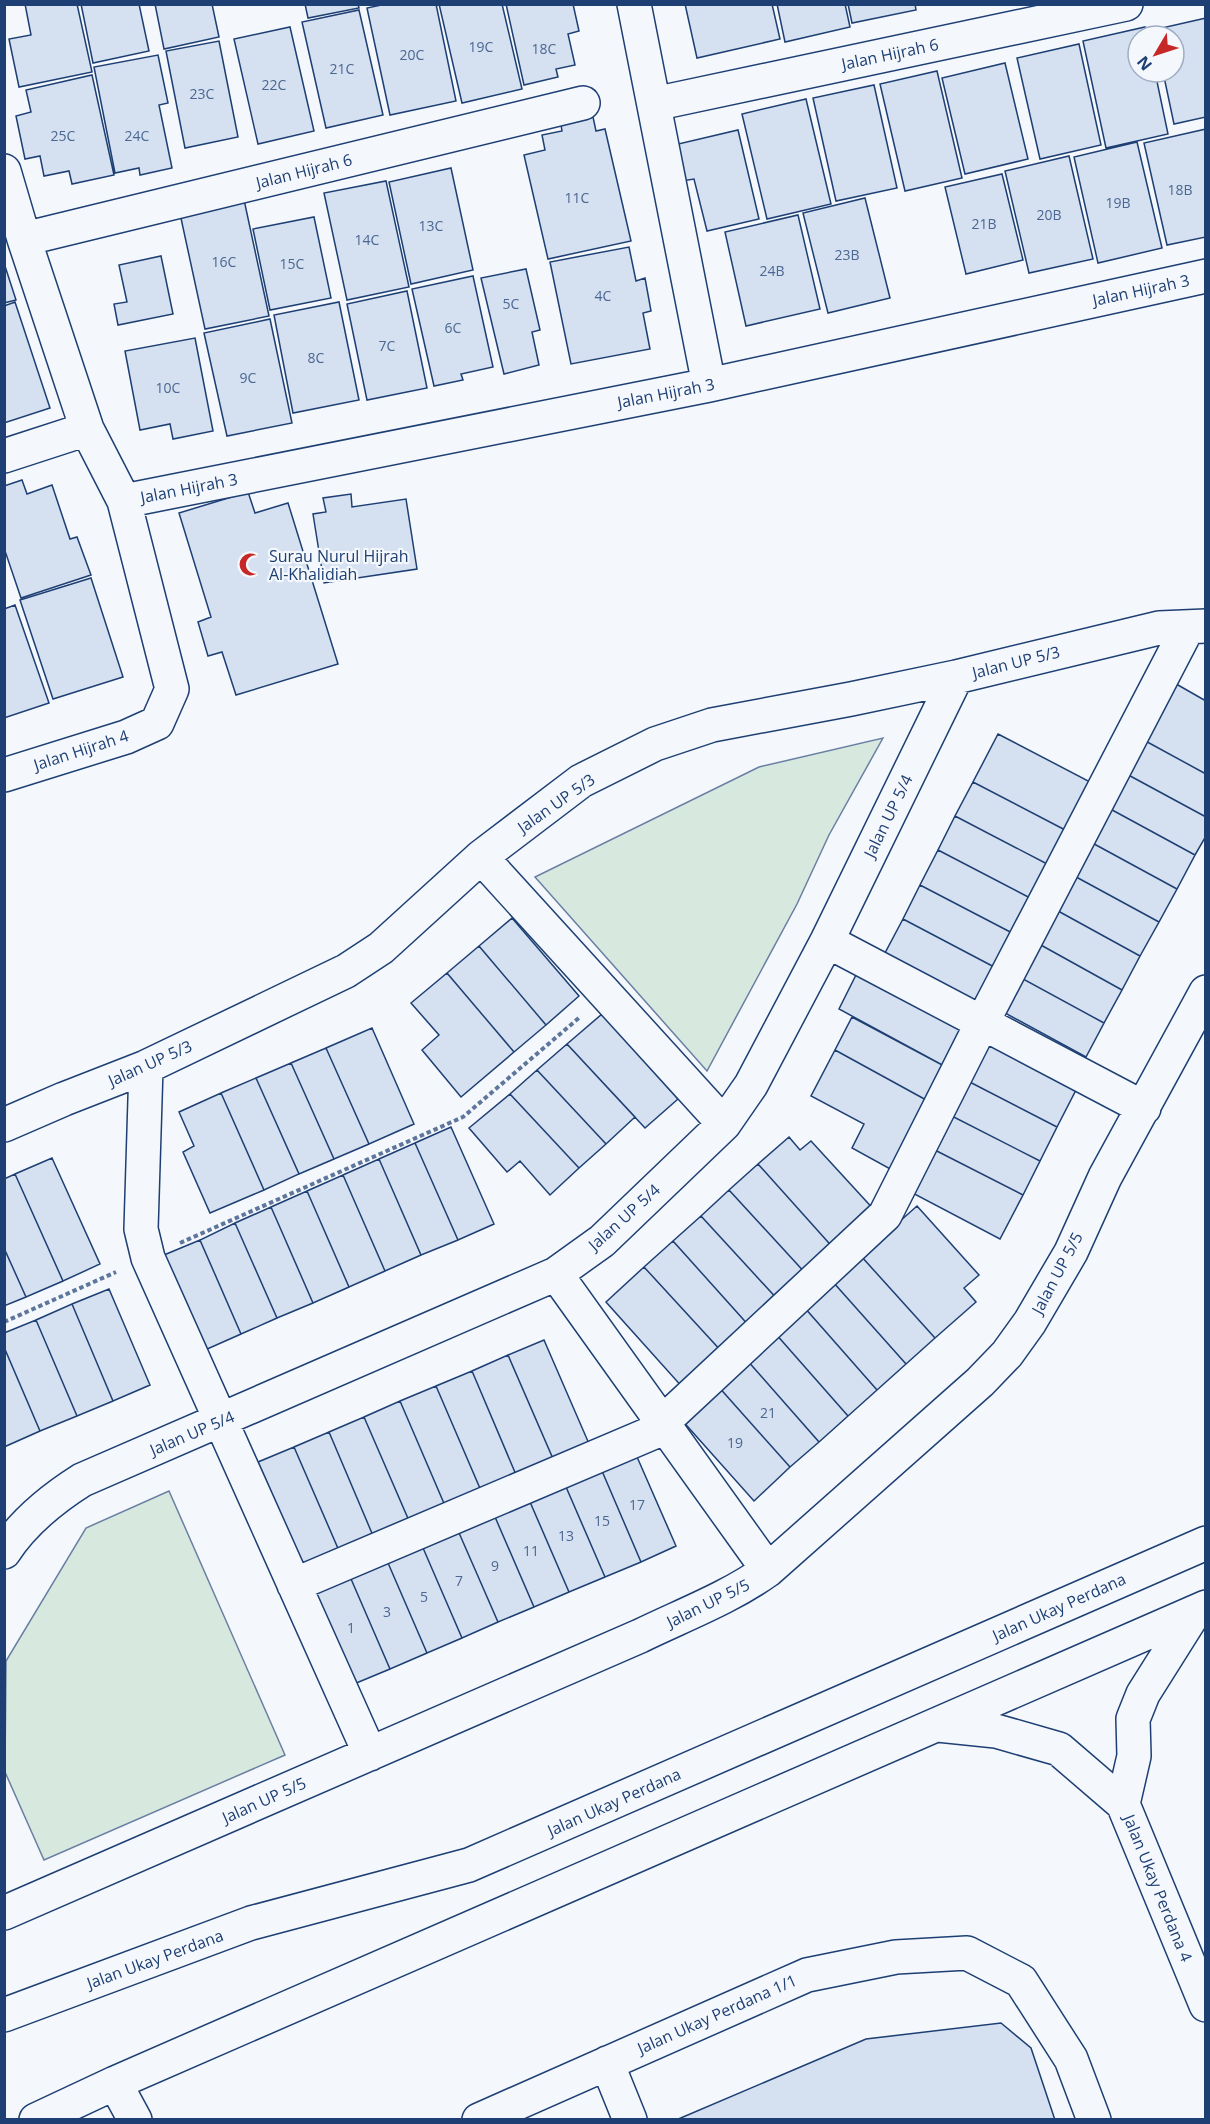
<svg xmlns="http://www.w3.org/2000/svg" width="1210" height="2124" font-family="'Open Sans',sans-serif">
<rect width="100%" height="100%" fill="#f4f7fb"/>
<path fill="#d7e8df" stroke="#687fa3" stroke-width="1.5" d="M883 738 829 835 797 904 707 1071 535 877 759 767Z
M169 1491 285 1755 44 1860 5 1772 6 1661 86 1528Z"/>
<path fill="#d5e0f0" stroke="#1d3f73" stroke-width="1.5" d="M25 4H77L92 72 19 87 9 39 31 35Z
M81 4H139L149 51 93 63Z
M155 4H212L219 37 164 49Z
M305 4H358L359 8 308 18Z
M386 4H436L456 101 390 115 367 8Z
M439 4H502L522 89 462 103Z
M506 4H573L579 31 568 34 575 65 556 69 558 77 524 85Z
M685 4H772L780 39 697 58Z
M777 4H845L850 27 785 42Z
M848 4H915L916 10 852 23Z
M359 10 383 115 326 128 302 22Z
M1206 18V117L1174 124 1163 72H1174V36H1154L1153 30Z
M290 27 314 131 258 144 234 39Z
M1145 27 1147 36H1138V72H1155L1168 134 1106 148 1083 41Z
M219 41 238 137 185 148 166 51Z
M1079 44 1101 145 1040 159 1017 58Z
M158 55 168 103 159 105 172 168 140 175 139 168 115 173 94 67Z
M1005 63 1028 159 965 174 942 78Z
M937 71 962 178 905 191 880 84Z
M92 75 114 175 72 184 69 171 44 176 40 156 25 159 16 116 31 112 26 90Z
M874 85 897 188 836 201 813 98Z
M806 99 831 204 767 219 742 114Z
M593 117 596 131 605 129 631 241 548 259 524 155 545 150 542 135 562 131 561 125Z
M1206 129V237L1167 245 1144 143Z
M738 130 759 219 707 231 694 179 682 181 674 145Z
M1137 142 1162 248 1098 263 1074 157Z
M1069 156 1093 259 1029 273 1005 171Z
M451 168 473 270 411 284 389 182Z
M1002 174 1023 260 966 274 945 187Z
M386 181 409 287 347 300 324 193Z
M243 195 269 316 205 329 179 209Z
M865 198 890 298 828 313 803 213Z
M798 215 820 309 746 326 725 232Z
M314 217 331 298 270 310 253 229Z
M629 247 636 281 645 278 651 311 643 313 650 349 571 364 550 262Z
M161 256 173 314 118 325 114 304 127 302 119 265Z
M4 263 16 300 4 303Z
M526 269 540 330 532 332 539 365 504 374 481 278Z
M473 276 493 367 461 374 463 380 434 386 412 289Z
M407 291 427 388 367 400 347 304Z
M15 302 50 408 4 423V306Z
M339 302 359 400 293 413 274 315Z
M270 319 292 423 227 436 204 333Z
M195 338 213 431 173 439 170 424 140 430 125 351Z
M22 480 27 494 52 485 70 539 77 537 91 575 21 598 4 548V486Z
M248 492 255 513 288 503 338 664 236 695 222 652 208 656 198 622 211 617 179 513Z
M351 494 352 507 406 499 417 569 324 583 313 514 326 512 323 498Z
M91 578 123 677 53 699 20 600Z
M15 605 49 703 4 718V609Z
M1171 681 1206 701V774L1140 738Z
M998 734 1094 784 1069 832 973 782Z
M1140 738 1206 774V817L1121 771Z
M1121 771 1206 817V836L1195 855 1103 805Z
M973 782 1069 832 1051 866 955 816Z
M1103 805 1195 855 1177 889 1085 839Z
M955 816 1051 866 1034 900 938 850Z
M1085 839 1177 889 1159 922 1067 872Z
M938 850 1034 900 1016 935 920 885Z
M1067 872 1159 922 1140 956 1049 906Z
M920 885 1016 935 998 969 903 919Z
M1049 906 1140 956 1122 990 1030 939Z
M512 918 579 996 546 1025 479 946Z
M903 919 998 969 980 1003 885 953Z
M1030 939 1122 990 1104 1023 1012 973Z
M479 946 546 1025 514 1052 447 973Z
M858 971 966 1029 946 1067 839 1009Z
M447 973 514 1052 461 1097 422 1050 439 1035 411 1003Z
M1012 973 1104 1023 1086 1057 994 1007Z
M602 1014 678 1099 645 1128 567 1044Z
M852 1017 946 1067 928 1101 835 1050Z
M372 1028 414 1124 369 1144 326 1048Z
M980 1038 1077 1088 1057 1127 960 1077Z
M567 1044 635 1117 606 1144 537 1070Z
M326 1048 369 1144 334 1159 291 1063Z
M835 1050 928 1101 892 1170 852 1148 864 1124 811 1096Z
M291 1063 334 1159 299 1174 256 1078Z
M537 1070 606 1144 579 1168 510 1094Z
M960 1077 1057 1127 1040 1161 942 1111Z
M256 1078 299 1174 264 1190 221 1093Z
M221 1093 264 1190 210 1213 183 1152 194 1146 179 1112Z
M510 1094 579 1168 550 1195 520 1161 507 1172 469 1128Z
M942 1111 1040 1161 1023 1195 925 1145Z
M451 1127 494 1224 458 1240 415 1143Z
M789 1137 800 1150 811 1141 877 1213 836 1251 758 1164Z
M415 1143 458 1240 421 1255 379 1159Z
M925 1145 1023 1195 1000 1239 903 1188Z
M52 1158 100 1264 63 1281 15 1174Z
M379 1159 421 1255 385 1271 343 1175Z
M758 1164 836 1251 808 1276 729 1190Z
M15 1174 63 1281 26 1297 4 1248V1179Z
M343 1175 385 1271 349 1287 307 1191Z
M729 1190 808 1276 780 1302 701 1216Z
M307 1191 349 1287 313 1303 271 1207Z
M917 1206 979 1275 964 1288 976 1302 935 1338 861 1256Z
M271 1207 313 1303 277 1318 235 1223Z
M701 1216 780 1302 751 1328 673 1241Z
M235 1223 277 1318 241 1334 200 1240Z
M200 1240 241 1334 205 1350 164 1255Z
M673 1241 751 1328 723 1353 644 1267Z
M4 1248 26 1297 4 1306Z
M861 1256 935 1338 906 1364 833 1282Z
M644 1267 723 1353 684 1389 606 1302Z
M833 1282 906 1364 877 1390 804 1307Z
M109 1289 150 1385 113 1401 72 1304Z
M72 1304 113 1401 77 1416 36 1320Z
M804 1307 877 1390 848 1416 775 1333Z
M36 1320 77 1416 40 1431 4 1347V1333Z
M775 1333 848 1416 819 1442 746 1359Z
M544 1340 590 1446 554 1461 508 1355Z
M4 1347 40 1431 4 1447Z
M508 1355 554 1461 517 1477 472 1371Z
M746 1359 819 1442 790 1467 717 1385Z
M472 1371 517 1477 482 1493 436 1386Z
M717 1385 790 1467 754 1501 680 1418Z
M436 1386 482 1493 446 1508 400 1401Z
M400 1401 446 1508 410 1523 364 1417Z
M364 1417 410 1523 374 1538 329 1432Z
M329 1432 374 1538 340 1553 294 1447Z
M294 1447 340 1553 304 1568 258 1462Z
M634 1450 676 1546 641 1562 599 1464Z
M599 1464 641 1562 605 1577 563 1480Z
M563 1480 605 1577 569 1592 527 1495Z
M527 1495 569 1592 534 1607 492 1510Z
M492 1510 534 1607 498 1622 456 1526Z
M456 1526 498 1622 462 1638 420 1541Z
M420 1541 462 1638 427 1653 385 1556Z
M385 1556 427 1653 390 1669 348 1572Z
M348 1572 390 1669 354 1684 312 1587Z
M1001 2023 1031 2048 1055 2120H676L866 2039Z"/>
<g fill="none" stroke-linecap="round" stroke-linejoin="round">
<defs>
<path id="minor" d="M634 4 709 385
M654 104 1126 4
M4 171 24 239 87 429 124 501 172 689 157 723 126 737 4 775
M24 239 583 103
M4 456 87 429
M124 501 709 385 1206 276
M481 857 724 1124
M827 941 1144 1108
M146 1067 141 1229 148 1258 370 1754
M4 1125 64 1099 146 1067 346 971 381 948 481 857 581 781 655 744 712 725 851 699 956 677 1159 628 1206 626
M556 1274 768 1570
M663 1422 885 1215 982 1023 1188 627
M4 1552C24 1521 52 1499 82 1480L556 1274 602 1241 724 1124 751 1085 827 941 956 677
M294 1585 666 1427
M938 1725 996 1731 1059 1749 1123 1804 1206 2005
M1123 1804 1134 1756 1133 1719 1143 1694 1194 1613
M4 1913 640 1636C683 1615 729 1598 768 1570L980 1382 1007 1354 1030 1322 1071 1252 1105 1177 1206 992
M4 2015 251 1923 469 1865 1206 1543
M607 2063 630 2120
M115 2083 135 2120
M36 2120 115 2083 1206 1607
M479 2120 807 1975 896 1957 967 1953 1021 1981 1071 2059 1094 2120"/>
</defs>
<use href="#minor" stroke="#1d3f73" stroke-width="36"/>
<path stroke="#5e769c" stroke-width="4" stroke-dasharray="4.5 3" stroke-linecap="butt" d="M180 1243 463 1117 580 1017
M4 1322 116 1272"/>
<use href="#minor" stroke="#f4f7fb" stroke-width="33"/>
</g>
<defs>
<symbol id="mosque-bare" viewBox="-9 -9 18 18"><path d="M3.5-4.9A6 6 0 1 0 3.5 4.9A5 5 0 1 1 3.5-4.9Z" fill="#c62828" stroke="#f4f7fb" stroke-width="2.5" paint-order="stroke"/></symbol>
</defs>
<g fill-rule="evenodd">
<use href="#mosque-bare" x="234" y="548" width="33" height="33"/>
</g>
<g text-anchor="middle" stroke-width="4.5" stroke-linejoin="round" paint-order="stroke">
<g font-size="14" fill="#4b6792">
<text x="481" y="52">19C</text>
<text x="544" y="54">18C</text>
<text x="412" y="60">20C</text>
<text x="342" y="74">21C</text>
<text x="274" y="90">22C</text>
<text x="202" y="99">23C</text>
<text x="63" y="141">25C</text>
<text x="137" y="141">24C</text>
<text x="1180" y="195">18B</text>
<text x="577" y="203">11C</text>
<text x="1118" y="208">19B</text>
<text x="1049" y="220">20B</text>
<text x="984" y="229">21B</text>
<text x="431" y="231">13C</text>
<text x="367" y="245">14C</text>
<text x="847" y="260">23B</text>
<text x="224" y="267">16C</text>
<text x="292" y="269">15C</text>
<text x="772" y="276">24B</text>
<text x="603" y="301">4C</text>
<text x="511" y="309">5C</text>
<text x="453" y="333">6C</text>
<text x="387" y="351">7C</text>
<text x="316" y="363">8C</text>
<text x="248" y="383">9C</text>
<text x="168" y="393">10C</text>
<text x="768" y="1418">21</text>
<text x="735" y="1448">19</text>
<text x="637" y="1510">17</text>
<text x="602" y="1526">15</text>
<text x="566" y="1541">13</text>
<text x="531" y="1556">11</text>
<text x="495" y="1571">9</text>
<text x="459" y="1586">7</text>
<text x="424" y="1602">5</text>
<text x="387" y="1617">3</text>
<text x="351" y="1633">1</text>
</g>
<g font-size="16" fill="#1d3f73" stroke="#f4f7fb">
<text transform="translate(890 54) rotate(-12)" y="6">Jalan Hijrah 6</text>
<text transform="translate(304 171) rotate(-14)" y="6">Jalan Hijrah 6</text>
<text transform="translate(1141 290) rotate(-12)" y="6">Jalan Hijrah 3</text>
<text transform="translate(666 393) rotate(-11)" y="6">Jalan Hijrah 3</text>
<text transform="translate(189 488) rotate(-11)" y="6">Jalan Hijrah 3</text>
<text transform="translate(1016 662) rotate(-14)" y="6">Jalan UP 5/3</text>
<text transform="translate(81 750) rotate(-18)" y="6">Jalan Hijrah 4</text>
<text transform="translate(556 803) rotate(-35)" y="6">Jalan UP 5/3</text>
<text transform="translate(888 816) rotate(-64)" y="6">Jalan UP 5/4</text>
<text transform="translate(150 1063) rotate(-24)" y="6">Jalan UP 5/3</text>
<text transform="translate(624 1217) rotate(-42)" y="6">Jalan UP 5/4</text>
<text transform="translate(1057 1273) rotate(-62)" y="6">Jalan UP 5/5</text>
<text transform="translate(192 1433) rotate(-23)" y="6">Jalan UP 5/4</text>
<text transform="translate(708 1603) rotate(-26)" y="6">Jalan UP 5/5</text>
<text transform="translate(1059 1607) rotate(-24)" y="6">Jalan Ukay Perdana</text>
<text transform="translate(264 1800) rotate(-24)" y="6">Jalan UP 5/5</text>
<text transform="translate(614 1802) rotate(-24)" y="6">Jalan Ukay Perdana</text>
<text transform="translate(1158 1888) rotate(68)" y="6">Jalan Ukay Perdana 4</text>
<text transform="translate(155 1959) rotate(-20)" y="6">Jalan Ukay Perdana</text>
<text transform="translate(717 2014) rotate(-24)" y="6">Jalan Ukay Perdana 1/1</text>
</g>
<g font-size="16" fill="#1d3f73" stroke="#f4f7fb" text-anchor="start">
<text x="269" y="562">Surau Nurul Hijrah<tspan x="269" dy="18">Al-Khalidiah</tspan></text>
</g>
</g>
<rect width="1210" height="2124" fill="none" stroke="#1d3f73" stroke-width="12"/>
<g transform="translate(1156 54) rotate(231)"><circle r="28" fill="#f4f7fb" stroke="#9eadc5" stroke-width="1.5"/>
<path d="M0-4.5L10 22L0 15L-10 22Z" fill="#c62828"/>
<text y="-9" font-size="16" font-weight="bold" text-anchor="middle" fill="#1d3f73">N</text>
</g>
</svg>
